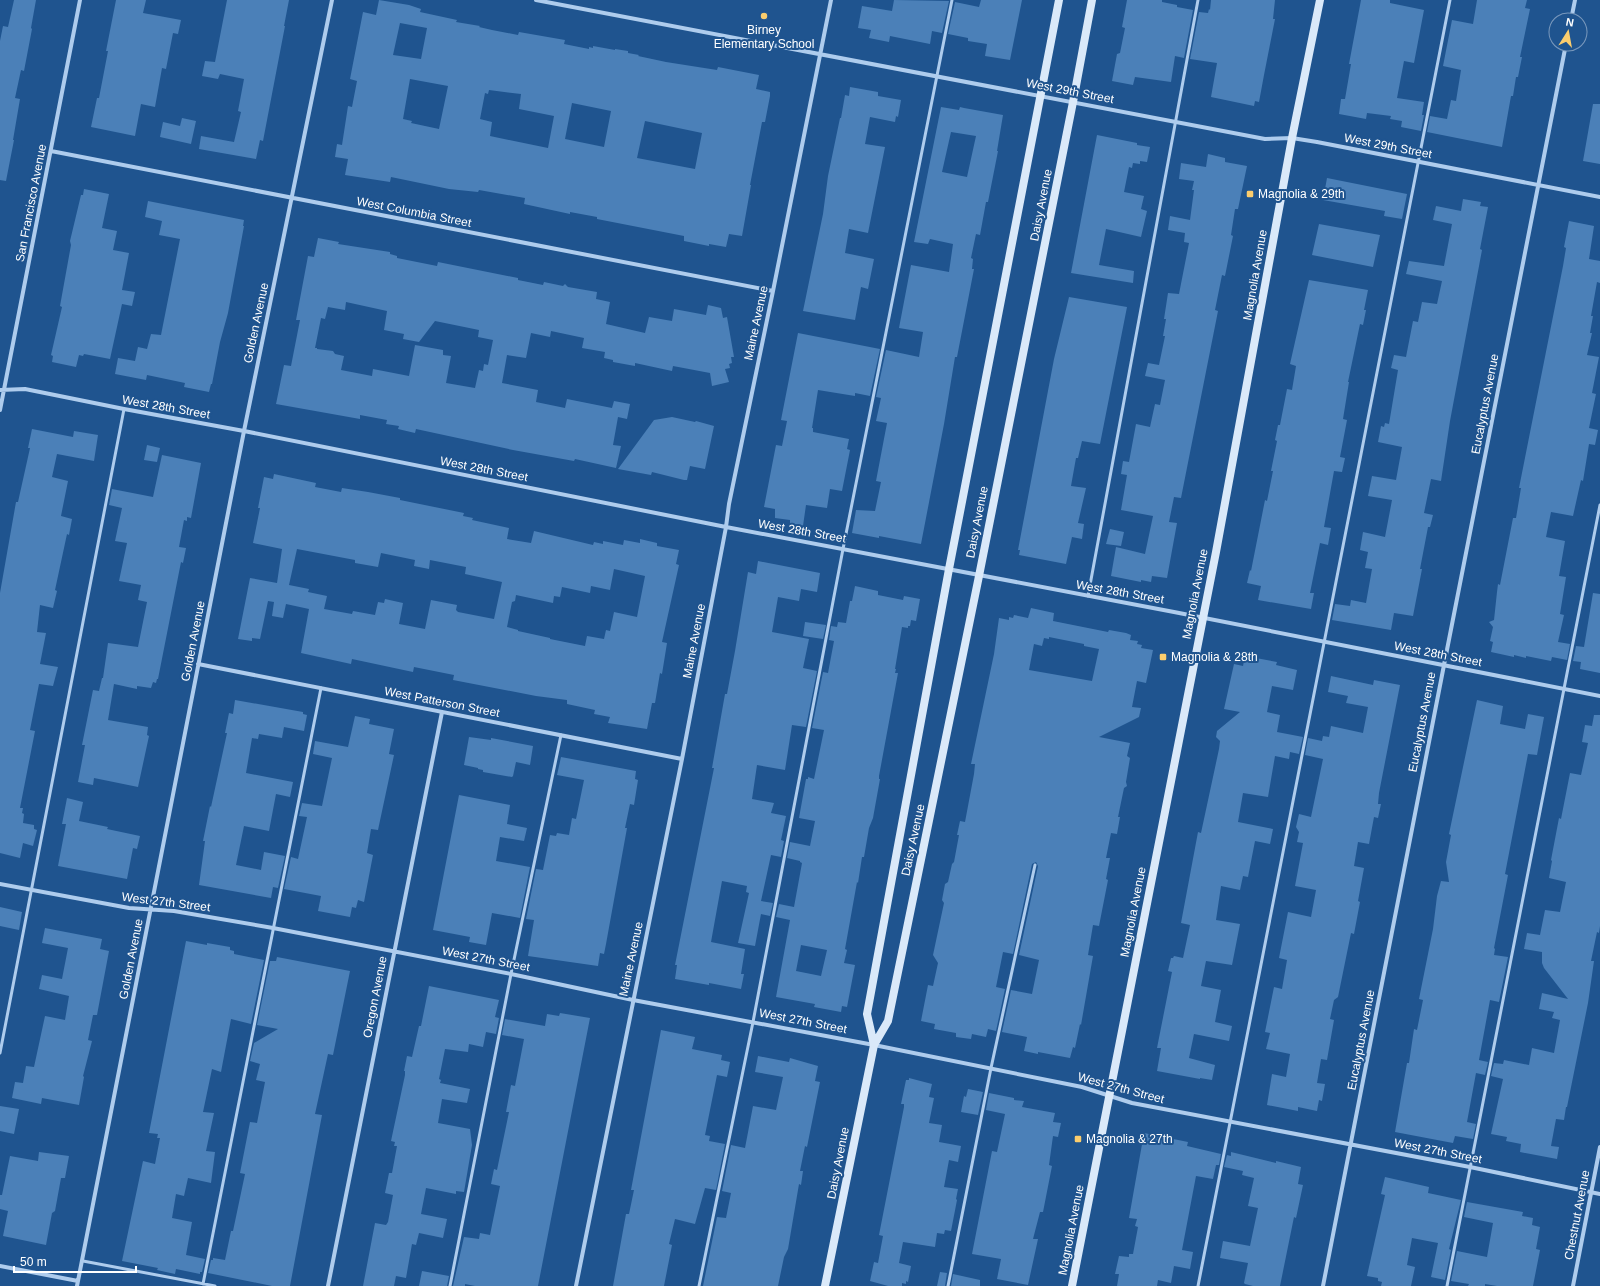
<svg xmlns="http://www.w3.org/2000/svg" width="1600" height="1286" font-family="Arial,sans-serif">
<rect width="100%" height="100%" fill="#1f548f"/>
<path fill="#4b80b8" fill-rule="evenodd" d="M14 0H36L31 28 32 29 24 71 21 70 15 98 20 99 13 140H14L6 181 0 180V41L3 26 8 27Z
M116 0H146L143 13 181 20 178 34 173 33 166 69 162 68 155 107 141 104 135 136 91 127 97 98H99L108 51H106Z
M227 0H289L284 26H285L263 141 260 140 256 159 199 149 201 136 234 142 241 112 238 111 244 79 220 74 218 79 202 76 205 61 215 62Z
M379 0 409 5 421 9 420 12 457 20 456 22 480 26 479 27 492 30 518 35 519 32 565 40 564 44 589 49V47L593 48V46L615 50V49L628 51V53L639 55 638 56 666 62 717 70 718 67 759 75 756 89 770 92V96L765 122H762L750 185H751L742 236 729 234 726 247 709 244V246L684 241V236L597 219V217L570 212V214L524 204 525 198 479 190 478 192 449 189 391 177 390 182 345 175 348 159 335 157 337 144 342 145 348 106 352 107 357 81 350 79 363 12 376 15ZM400 23 427 28 421 59 393 55ZM410 79 448 86 439 129 411 123 412 121 403 119ZM489 90 521 94 519 109 554 116 548 148 490 136 492 122 480 119 485 93 488 94ZM572 103 611 111 604 147 565 139ZM645 121 702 133 695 169 637 158Z
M894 0 949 1 942 33 932 31 930 44 890 36 889 42 869 38 871 30 858 28 862 6 892 11Z
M981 0H1022L1010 60 985 56 987 44 968 41V38L948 34 955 2 979 7Z
M1127 0H1162V2L1177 5V7L1193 10 1184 58 1175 56 1171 82 1135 77 1133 85 1112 81 1117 54 1120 53 1125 28 1122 27Z
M1211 0H1275L1273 19H1275L1264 75 1259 102 1255 101 1254 106 1211 97 1217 63 1190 59 1199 12 1208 13 1209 9 1210 10Z
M1361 0H1390V3L1424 10 1414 63 1404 61 1397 98 1424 102 1422 115H1424L1421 131 1401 127 1402 121 1390 119 1391 116 1367 113 1366 119 1339 114 1341 99H1345L1351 64H1349Z
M1477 0H1527L1525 8 1530 9 1520 57H1522L1518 77H1516L1513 96H1511L1502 147 1427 132 1430 116 1447 119 1451 100 1456 101 1461 70 1443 66 1452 20 1473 24Z
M850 87 878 92V96L901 100 898 117 896 116 895 122 870 117 865 144 885 147 868 233 849 229 845 253 874 259 868 289 861 287 855 320 803 311 823 214 828 176 840 118H841L845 95 849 96Z
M1593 104H1600V164L1583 161Z
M941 107 959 110 960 107 964 108 1003 115 997 151H998L988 202H986L980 235 976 234 971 258 973 259 972 269H974L957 357H955L944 424 921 544 879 536V538L852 533 856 510 875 511 881 482 876 481 887 423 876 421 881 398 876 397 886 350 919 357 923 332 899 328 911 265 949 272 953 244 930 239 928 244 914 242ZM951 132 976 136 967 177 942 172Z
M182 118 196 121 191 144 160 137 163 122 180 126Z
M1097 135 1137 143V145L1150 147 1147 162 1140 161V164L1133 163 1132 168 1129 167 1124 192 1144 196 1141 209 1147 211 1141 237 1106 229 1099 265 1134 271 1133 283 1071 273Z
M1208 154 1225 158V162L1247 166 1238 209H1235L1231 235 1233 236 1225 276 1222 275 1215 310 1218 311 1181 498 1174 497 1169 522 1177 523 1167 578 1152 576 1151 582 1141 580V582L1111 576 1116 547 1145 554 1153 516 1121 510 1127 475 1121 474 1123 461 1129 462 1136 424 1150 427 1155 404 1160 405 1165 380 1145 376 1148 363 1159 365 1165 336H1163L1166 319H1164L1168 293 1179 294 1189 243 1184 242 1185 233 1168 230 1170 216 1190 220 1194 190H1192L1194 181 1179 179 1181 163 1206 167Z
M1327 178 1407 194 1402 219 1384 216 1385 211 1323 200Z
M84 189 109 194 102 228 117 231 113 250 129 253 122 290 135 292 132 306 122 304 110 359 84 354 83 356 79 355 76 367 52 362 53 356 51 355 62 307 60 306 71 245 70 241 81 195H83Z
M1463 199 1481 202 1480 206 1488 207 1480 249 1482 250 1450 421 1441 481 1431 479 1424 513 1433 515 1430 527H1428L1420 569H1422L1413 616 1394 613 1391 630 1332 620 1335 604 1350 606 1351 600 1366 603 1372 569 1365 568 1368 552 1360 550 1363 532 1385 537 1392 500 1368 496 1372 476 1396 480 1402 447 1378 442 1381 426 1384 427 1385 423 1389 424 1398 370 1391 368 1394 355 1406 357 1413 321 1418 322 1422 302 1437 304 1442 281 1406 274 1409 261 1444 266 1452 224 1433 220 1436 206 1461 211Z
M148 201 244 220 243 226H244L228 313 220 342 212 384H211L209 392 184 387 185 383 147 375 146 380 115 374 118 358 135 361 138 347 147 349 151 334 161 335 180 239 159 235 162 221 145 217Z
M1569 221 1594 226 1589 259 1600 261V283L1597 282 1591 316H1593L1590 333H1592L1587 355 1599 357 1592 393 1596 394 1589 428 1598 430 1595 445 1589 444 1583 481 1581 480 1573 516 1551 512 1546 537 1565 541 1559 576 1566 577 1560 614 1564 615 1558 642 1570 644 1567 660 1552 657 1551 661 1526 656V658L1514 655V657L1491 652 1493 642 1490 641 1493 627 1489 622 1494 620 1497 592 1498 584 1500 585 1513 518H1516L1521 488H1519L1563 266 1566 248 1564 247Z
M1319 224 1380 235 1373 267 1312 255Z
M318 238 339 242 338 244 390 252V254L397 256V258L437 266 438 262 518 278V280L543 285 544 282 563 286 565 284 568 287 597 292 596 299 610 302 606 324 645 333 649 317 672 321 674 309 706 315 708 305 721 308 723 318 727 317 734 357H731L732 363 729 364 730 368 725 369 729 382 712 386 710 373 673 366 672 371 635 363V366L613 362V360L604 358 605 352 582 348 584 338 551 331 550 337 531 333 526 358 507 355 502 383 538 390 536 402 565 408 567 399 612 408 614 401 630 404 627 419 618 417 613 445 621 446 616 468 575 459 574 461 513 450 416 429 415 433 398 429 399 426 386 424 387 420 360 415V419L276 404 284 365 291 366 300 320H296L308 256 314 257ZM346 302 387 311 384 330 404 334 403 339 419 342 435 321 479 330 478 337 493 340 488 365 484 364 483 371 479 370 475 388 446 383 451 356 443 355V350L415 345 409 376 373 369 372 376 341 370 344 356 335 354 333 351 317 349V348H315L321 318 325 319 328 307 345 310Z
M1309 280 1368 290 1364 310H1366L1363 325 1360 324 1348 382H1349L1343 419 1347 420 1340 457 1345 458 1342 472 1334 471 1324 527 1331 528 1328 545 1320 543 1310 593H1314L1311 609 1258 600 1261 586 1247 583 1250 570 1251 571 1265 500 1267 501 1273 471H1271L1277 441 1275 440 1278 425H1280L1287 389 1292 390 1296 366 1290 364Z
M1069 297 1127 307 1100 444 1082 441 1078 458H1076L1071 486 1086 488 1078 523 1084 524 1082 539 1072 537 1066 564 1019 555 1020 550H1018L1054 359Z
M798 333 880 349 870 396 855 393V396L818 390 812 428H813V432L849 439 847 449 850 450 842 491 830 489 827 508 806 505 803 526 790 523V520L775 518V509L764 507 776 445 782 446 787 421 781 420Z
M672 417 695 422 696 421 714 426 705 469 690 466 687 480H684L652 472 651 475 618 469 654 420Z
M32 429 73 437 74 431 98 435 94 461 57 454 52 477 68 481 61 516 72 519 69 535 67 534 55 590 57 591 53 608 40 605 37 632 46 633 40 664 58 667 53 686 39 684 30 730 35 731 20 808H23L22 813 24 814 23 823 34 825V829L37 830 33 846 23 843 20 858 0 853V593L16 502H18L30 448H28Z
M147 445 160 448 157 462 144 460Z
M162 455 201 463 191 518 187 517V521L184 520 179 547 186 548 183 563 181 562 158 679H157L156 683 153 682 151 688 137 686V689L114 684 108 720 148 727 147 735 149 736 138 787 94 778 93 785 78 782 85 745H82L93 690 99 691 102 678H103L108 643 138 647 147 602 138 600 141 585 119 581 127 543 115 541 122 508 109 505 112 489 153 497Z
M274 474 316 483 315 487 341 492 342 488 368 492 400 498V500L464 513 463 516 473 518 472 520 509 528 507 539 531 543 534 531 593 545 594 542 603 544V541L623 545 624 540 640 543V539L657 543V546L679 550 676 564 679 565 662 642 667 643 662 674 660 673 655 703H652L647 729 608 723 610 717 594 714 595 710 567 704V700L536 696 453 680 454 675 414 667 413 672 352 659 351 664 301 653 309 609 286 604 283 618 272 616 274 602 268 601 260 639 252 638V641L238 639 250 578 277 583 282 549 253 543 260 508H258L264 477 273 479ZM297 549 355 560V563L378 567 381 553 415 560 414 566 429 569 430 560 466 567 465 574 502 582 494 619 458 612 456 610 457 605 431 600 425 629 399 624 403 603 385 599 384 603 378 602 375 615 353 611 352 614 324 609 327 596 308 592 309 589 289 585ZM614 569 645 576 637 617 614 612 610 631 606 630 604 639 587 636 585 646 550 639V638L518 631V630L507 627 512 602 515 601 516 595 553 603 554 596 560 597 562 587 590 593 591 586 610 590Z
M1110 529 1124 532 1121 546 1106 544Z
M758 561 820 573 817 592 801 589 799 601 778 597 772 632 809 639 803 668 817 671 806 727 792 725 785 770 757 765 752 799 774 803 771 813 786 816 781 840 784 841 781 857 771 855 761 901 773 903 770 916 761 914 755 946 738 943 749 893 746 892 747 886 722 881 711 942 745 949 741 974H744L741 989 709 983V985L675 979 677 965H675L714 768H712L722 711 725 694H727L735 651 748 572 756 574Z
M855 586 878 591V595L903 600 904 596 920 599 916 621 911 620 910 626H908V628L902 627 895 669H896L895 673H898L879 776V779H880L873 818 869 828 864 857H862L858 883 857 882 845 949 847 950 844 963 855 965 847 1007 842 1006 841 1012 814 1007 815 1004 776 997 790 920 776 917 779 904 794 907 802 863 800 862V861L787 858 790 842 810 846 815 821 799 818 806 779H808V777L814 779 824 730 812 728 823 672 828 673 834 641 829 640 831 626 837 627 838 622 846 623 850 601H852ZM801 945 827 950 821 976 796 971Z
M1593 593 1600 594V673L1580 669 1581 662 1573 661 1576 646 1584 647Z
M1031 608 1054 613 1053 621 1108 632 1109 630 1126 633 1131 635 1130 640 1138 641 1137 644 1142 645 1141 648 1153 650 1146 683 1137 681 1132 707 1141 708 1139 717 1099 737 1130 743 1127 756 1130 758 1126 782 1127 786 1124 788 1118 817H1120L1117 834 1111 833 1106 858H1110L1106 879 1108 880 1099 926 1093 925 1088 955 1093 956 1081 1025 1080 1024 1075 1048 1073 1047 1070 1058 1038 1052V1054L1024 1051 1027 1037 1002 1032 1011 990 1032 994 1039 960 1019 955 1038 866 1036 862 1032 864 1013 954 1003 952 996 987 1005 989 996 1031 988 1029 986 1037 972 1034 971 1039 956 1037V1033L934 1029 935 1024 921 1021 928 985 933 986 938 963 933 955 944 903 942 900 945 884 948 882 952 864 954 862 959 835H957L960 821 965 822 974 774 975 764H971L994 654 999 618 1009 620V617L1013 618 1014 615 1028 618ZM1049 637 1084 644V646L1099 649 1092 681 1029 670 1034 644 1042 646 1044 638 1049 639Z
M805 622 826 625 823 639 803 636Z
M1245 656 1277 662 1276 665 1297 670 1293 690 1272 686 1267 712 1280 715 1277 732 1303 737 1299 754 1290 752 1289 759 1275 756 1268 797 1243 793 1238 822 1273 829 1270 844 1255 841 1248 877 1243 876 1240 890 1221 886 1216 920 1240 924 1233 960 1232 965 1206 961 1201 986 1221 990 1215 1022 1232 1026 1229 1041 1194 1034 1189 1058 1215 1065 1212 1080 1200 1078V1079L1157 1071 1161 1048H1157L1172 972 1168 971 1171 958H1173L1174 956 1183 958 1190 925 1181 923 1198 832 1201 833 1219 749 1220 741 1216 737 1217 731 1240 712 1224 709 1234 664 1243 666Z
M1331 676 1373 685 1374 680 1400 685 1379 793 1378 804H1381L1378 818 1374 817 1369 844 1358 842 1354 866 1364 868 1358 901 1360 902 1354 934 1351 933 1338 997 1334 1000 1330 1019 1334 1020 1327 1060 1321 1059 1317 1083 1325 1084 1322 1101 1319 1100 1317 1111 1298 1107V1111L1267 1105 1272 1074 1286 1077 1290 1054 1266 1049 1270 1033 1265 1032 1274 987 1282 989 1287 960 1279 958 1288 912 1311 917 1316 890 1295 886 1303 843 1297 842 1299 832 1296 827 1299 814 1311 817 1323 759 1305 755 1308 738 1322 741 1323 736 1329 737 1331 726 1363 733 1368 707 1346 703 1348 696 1328 692Z
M235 700 303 712V714L307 715 304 731 284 727 282 738 259 734 258 739 252 738 246 773 293 782 290 797 276 794 269 831 244 826 236 865 261 870 264 852 285 856 278 888 273 887 271 898 199 885 205 841H203L210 806 211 807 227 733H225L229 713 233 714Z
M1477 700 1503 706 1500 724 1525 729 1528 714 1544 717 1537 755 1528 754 1505 874 1508 875 1494 948 1495 949 1494 955 1508 957 1499 1002 1490 1000 1479 1060 1488 1062 1485 1075 1476 1073 1467 1122 1476 1124 1473 1139 1455 1136 1453 1143 1395 1132 1407 1063H1409L1414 1029 1417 1030 1423 1000 1419 999 1433 929 1437 896 1441 881 1449 882 1446 862 1451 835 1449 834Z
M1594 715H1600V926L1599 933 1597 932 1591 961H1594L1588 1003 1567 1107H1566L1564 1120 1556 1119 1551 1146 1559 1147 1557 1159 1520 1152 1521 1144 1506 1141 1507 1137 1491 1134 1503 1079 1491 1076 1494 1063 1503 1064 1504 1060 1529 1065 1532 1048 1554 1053 1560 1020 1552 1018 1554 1012 1539 1009 1542 993 1568 999 1544 968 1542 963V952L1524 949 1527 933 1540 935 1545 910 1560 912 1566 882 1549 878 1552 861 1551 860 1559 818 1561 819 1570 773 1581 775 1588 743 1582 742 1585 725 1592 726Z
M355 716 370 719 369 724 394 729 389 754 394 755 378 830 371 829 367 853 373 855 364 902 358 900 356 908 352 907 350 917 318 911 321 896 284 889 291 857 298 859 307 817 299 816 302 803 322 806 332 758 313 754 315 741 348 747Z
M469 737 491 740V738L533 746 530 765 516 762 513 776 512 777 483 772V770L478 769V768L464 765Z
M561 757 636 771 635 779 638 780 634 805 630 804 625 828H627L606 944 604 954 600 953 598 966 528 956 534 920 526 919 536 869 543 870 550 835 556 836 557 833 569 835 572 818 576 819 584 780 557 775Z
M459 795 510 805 507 824 527 828 524 841 500 837 496 861 530 867 520 918 492 913 486 945 469 942 470 937 433 930Z
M67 798 83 802 79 821 108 827 107 829 140 836 137 849 133 848 127 879 58 866 66 824H62Z
M0 907 22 912 19 930 0 926Z
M45 928 102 939 100 949 109 951 97 1015H93L88 1040 92 1041 83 1076 84 1077 79 1105 42 1098 41 1104 12 1098 15 1082 23 1083 26 1066 34 1067 45 1016 65 1020 69 996 39 989 42 975 62 979 68 948 42 943Z
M186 941 207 945V943L230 947V950L234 951V954L264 960 251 1024 231 1019 221 1072 212 1069 203 1112 214 1113 206 1151 215 1152 211 1183 188 1178 184 1196 176 1194 172 1218 192 1222 186 1255 205 1259 202 1272H200V1274L176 1269 175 1274 157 1270 158 1268 122 1261 143 1161 155 1164 160 1138H157L158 1134 149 1133Z
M277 957 350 971 333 1055 328 1054 315 1114 322 1115 290 1286H272L208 1273 211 1260H213V1258L225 1260 231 1231H233L245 1174 240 1173 250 1122 257 1123 265 1082 256 1080 260 1064 250 1061 254 1043 278 1029 257 1025 270 961H276Z
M429 986 499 1000 495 1017 499 1018 496 1034 486 1032 483 1047 469 1044 468 1052 445 1049 439 1079 441 1080 440 1083 470 1089 467 1103 442 1099 438 1123 470 1129 472 1145 464 1192 456 1191V1194L426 1188 421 1214 447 1219 443 1238 419 1233 416 1245 412 1244 406 1278 396 1276 394 1286H363L375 1223 386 1225 388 1222 393 1195 385 1193 389 1173H392L397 1146H394L395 1142 391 1141 405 1075V1071H404L407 1056 412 1057 419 1026H421Z
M560 1013 590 1018 538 1286H475L465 1284V1286H453L464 1237 479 1239 480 1233 490 1235 500 1186 491 1184 494 1169 497 1170 509 1112H506L511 1085 515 1086 524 1039 502 1035 505 1019 545 1026 547 1014 559 1016Z
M661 1030 695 1037 692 1049 722 1055 721 1060 730 1062 727 1077 717 1075 705 1135 710 1136 709 1141 725 1144 716 1190 705 1188 695 1224 675 1219 669 1244 672 1245 664 1286H613L626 1214H629L634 1190H631Z
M758 1056 789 1062 790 1058 818 1066 815 1081 820 1082 807 1147 805 1146 800 1171H803L801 1185 799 1184 788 1249 784 1257 778 1286H703L717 1217 726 1218 731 1193 722 1191 731 1145 745 1148 753 1106 776 1110 783 1077 755 1072Z
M909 1078 932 1084 929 1097 934 1098 929 1123 942 1125 939 1142 961 1146 958 1162 949 1160 944 1187 958 1189 956 1199 957 1200 951 1231 945 1230 944 1234 937 1233 935 1247 903 1242 899 1263 911 1266 908 1282 906 1281V1284L902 1283V1286H888L870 1281 874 1262 878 1263 883 1236 879 1235 904 1107V1104H901L906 1080H909Z
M968 1089 983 1092 978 1115 961 1112 964 1096 966 1097Z
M989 1093 1014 1098V1100L1024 1101 1022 1107 1055 1113 1053 1122 1061 1123 1058 1137 1053 1136 1049 1165 1052 1166 1043 1212H1040L1033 1239H1038L1028 1285 997 1279 1001 1259 972 1254 992 1151 997 1152 1005 1114 986 1110Z
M0 1106 19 1109 14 1134 0 1131Z
M1144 1133 1188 1142 1187 1146 1221 1154 1219 1165H1216L1213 1179 1196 1176 1182 1250 1193 1252 1190 1269 1174 1266 1171 1283 1158 1280 1157 1286H1117L1119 1274H1115L1119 1256 1129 1257V1254H1133L1138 1227 1135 1226 1137 1219 1129 1218Z
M39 1152 69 1156 65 1178H61L55 1211 52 1213 46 1245 3 1236 8 1211 0 1209V1195H2L10 1156 38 1161Z
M1231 1152 1276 1163V1161L1301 1167 1298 1184 1303 1185 1296 1218 1294 1217 1280 1286H1253L1245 1284 1244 1283 1248 1263 1220 1258 1223 1241 1250 1246 1258 1208 1248 1206 1254 1178 1242 1175 1243 1171 1224 1167 1227 1155 1231 1156Z
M1385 1177 1429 1187 1428 1193 1461 1200 1449 1249 1451 1250 1445 1280 1431 1277 1438 1243 1412 1238 1407 1265 1415 1267 1411 1286H1381L1382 1282 1378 1281V1278L1367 1276 1385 1195 1381 1194Z
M1467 1202 1523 1212 1522 1216 1533 1218 1532 1225 1540 1227 1536 1249 1540 1250 1533 1286H1497L1485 1284V1286H1468L1469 1284 1451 1281 1457 1251 1487 1257 1493 1223 1464 1217Z
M422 1271 449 1276 447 1286H419Z
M940 1272 947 1273 945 1286H937Z
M953 1274 980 1280V1286H951Z"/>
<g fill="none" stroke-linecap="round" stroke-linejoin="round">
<path stroke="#aecced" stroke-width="3" d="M1088 596 1198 0
M0 1053 124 409
M83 1261 215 1286
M203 1284 321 688
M450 1286 511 974 561 735
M699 1286 753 1022 843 549 952 0
M948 1286 991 1068 1035 865
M1198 1286 1450 0
M1447 1286 1600 505"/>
<path stroke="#aecced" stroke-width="4" d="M536 0C779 47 1022 93 1265 139L1292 138 1317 142 1600 197
M1571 20 1575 0
M51 151 773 291
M0 390 25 389 124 409 244 431 726 527 1174 612 1600 696
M0 410 80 0
M198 664 682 759
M0 884 129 908 174 911 273 928 511 974 633 1000 874 1045 1082 1087 1132 1103 1470 1167 1600 1194
M0 1266 78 1281
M77 1286 244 431 332 0
M328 1286 442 712
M576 1286 682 759 726 527 729 504 773 291 831 0
M1323 1286 1444 665 1566 44
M1573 1286 1600 1147"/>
<path stroke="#dae9f9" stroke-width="8" d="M874 1045 867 1014 949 569 1059 0
M825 1286 874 1045 888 1021 979 576 1073 102 1092 0
M1072 1286 1216 552 1292 138 1320 0"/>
</g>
<g fill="#fbcd6d" stroke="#1f548f" stroke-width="1.5">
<circle cx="764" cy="16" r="4"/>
<rect x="1246" y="190" width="8" height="8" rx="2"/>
<rect x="1159" y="653" width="8" height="8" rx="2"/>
<rect x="1074" y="1135" width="8" height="8" rx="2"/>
</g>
<g text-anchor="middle" stroke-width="4" stroke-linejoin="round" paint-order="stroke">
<g font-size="12" fill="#fff" stroke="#1f548f" text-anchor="start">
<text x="764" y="34" text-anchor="middle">Birney<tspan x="764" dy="14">Elementary School</tspan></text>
<text x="1258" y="198">Magnolia &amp; 29th</text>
<text x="1171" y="661">Magnolia &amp; 28th</text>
<text x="1086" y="1143">Magnolia &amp; 27th</text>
</g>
<g font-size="12" fill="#fff" stroke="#1f548f">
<text transform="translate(1070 91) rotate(11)" y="4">West 29th Street</text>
<text transform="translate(1388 146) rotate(11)" y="4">West 29th Street</text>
<text transform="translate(31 203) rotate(-79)" y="4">San Francisco Avenue</text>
<text transform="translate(1041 205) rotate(-79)" y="4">Daisy Avenue</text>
<text transform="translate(414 212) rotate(11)" y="4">West Columbia Street</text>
<text transform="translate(1255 275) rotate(-80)" y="4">Magnolia Avenue</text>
<text transform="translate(256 323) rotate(-78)" y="4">Golden Avenue</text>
<text transform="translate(756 323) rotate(-78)" y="4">Maine Avenue</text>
<text transform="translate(1485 404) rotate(-79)" y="4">Eucalyptus Avenue</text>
<text transform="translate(166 407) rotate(10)" y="4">West 28th Street</text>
<text transform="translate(484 469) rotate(11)" y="4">West 28th Street</text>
<text transform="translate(977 522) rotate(-79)" y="4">Daisy Avenue</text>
<text transform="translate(802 531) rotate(10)" y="4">West 28th Street</text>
<text transform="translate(1120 592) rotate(10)" y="4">West 28th Street</text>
<text transform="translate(1195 594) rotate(-79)" y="4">Magnolia Avenue</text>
<text transform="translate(193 641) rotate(-79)" y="4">Golden Avenue</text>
<text transform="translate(694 641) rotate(-79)" y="4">Maine Avenue</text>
<text transform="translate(1438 654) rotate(11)" y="4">West 28th Street</text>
<text transform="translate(442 702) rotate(11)" y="4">West Patterson Street</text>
<text transform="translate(1422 722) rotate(-79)" y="4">Eucalyptus Avenue</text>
<text transform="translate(913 840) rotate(-78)" y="4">Daisy Avenue</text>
<text transform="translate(166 902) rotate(7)" y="4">West 27th Street</text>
<text transform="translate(1133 912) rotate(-79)" y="4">Magnolia Avenue</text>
<text transform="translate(131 959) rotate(-79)" y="4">Golden Avenue</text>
<text transform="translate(486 959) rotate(11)" y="4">West 27th Street</text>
<text transform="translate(631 959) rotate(-78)" y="4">Maine Avenue</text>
<text transform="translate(375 997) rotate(-79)" y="4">Oregon Avenue</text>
<text transform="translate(803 1021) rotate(11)" y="4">West 27th Street</text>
<text transform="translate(1361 1040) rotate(-79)" y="4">Eucalyptus Avenue</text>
<text transform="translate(1121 1088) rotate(15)" y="4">West 27th Street</text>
<text transform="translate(1438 1151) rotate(11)" y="4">West 27th Street</text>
<text transform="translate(838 1163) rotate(-79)" y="4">Daisy Avenue</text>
<text transform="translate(1577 1215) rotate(-79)" y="4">Chestnut Avenue</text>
<text transform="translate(1071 1230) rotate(-79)" y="4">Magnolia Avenue</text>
</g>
</g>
<g transform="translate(1568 32) rotate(11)"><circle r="19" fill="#1f548f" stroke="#7998bc"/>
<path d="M0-3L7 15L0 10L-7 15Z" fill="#fbcd6d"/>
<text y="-6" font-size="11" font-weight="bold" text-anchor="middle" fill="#ffffff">N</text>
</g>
<path d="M14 1266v6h122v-6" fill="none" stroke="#ffffff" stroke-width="2"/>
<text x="20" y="1266" font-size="12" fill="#ffffff" stroke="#1f548f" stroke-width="3" paint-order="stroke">50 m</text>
</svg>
